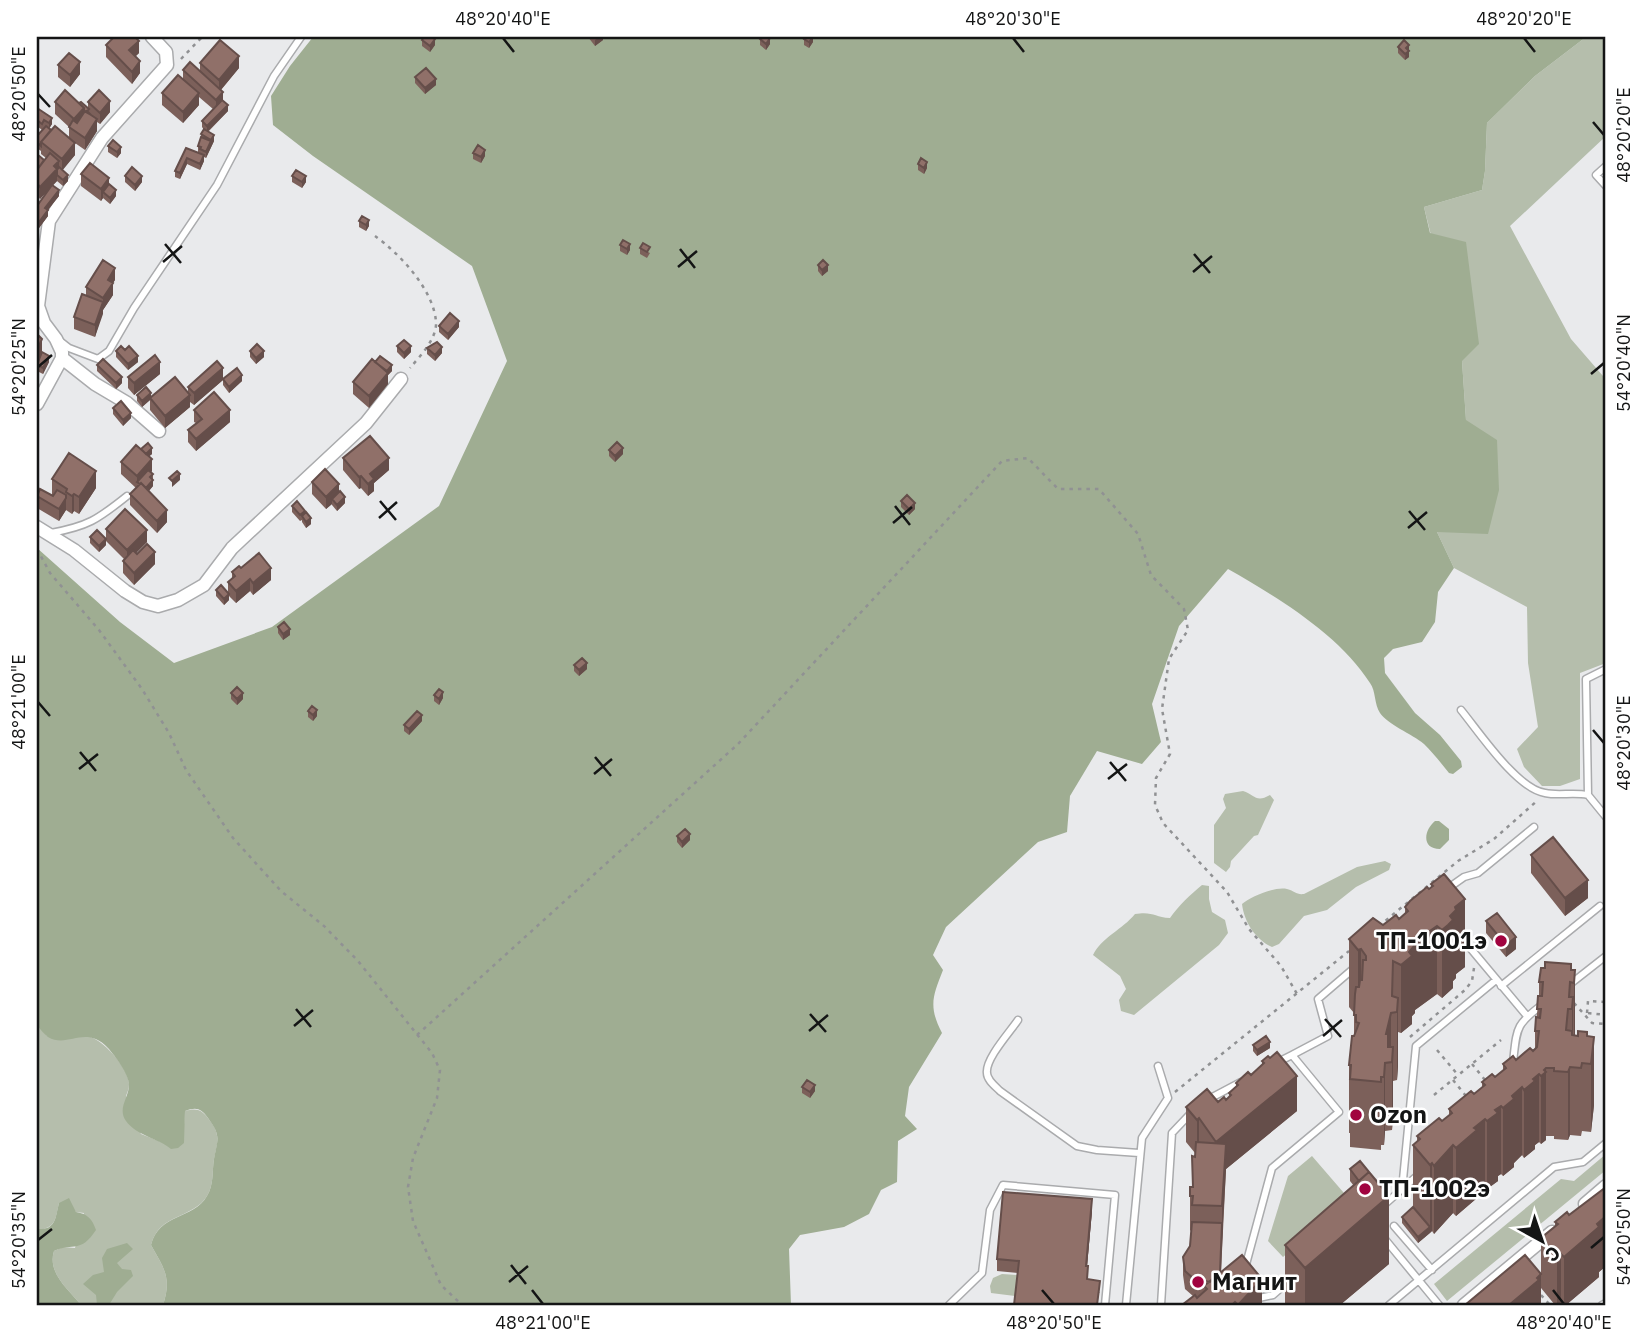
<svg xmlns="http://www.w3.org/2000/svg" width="1643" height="1342" font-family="'IBM Plex Sans',sans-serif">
<rect width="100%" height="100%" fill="#e9eaec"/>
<path fill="#b5beac" d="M1586 37H1606V136L1510 226 1571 339 1603 376 1606 663 1580 673V779L1560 786H1542L1524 767 1517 749 1538 727 1528 663 1527 607 1454 568 1437 532 1466 420 1462 361 1424 207 1482 190 1485 171 1487 123 1535 76Z
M1243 791C1255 795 1256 803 1270 795L1274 800 1258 835 1254 836 1231 861 1230 867 1226 872 1214 863V825L1226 808 1223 799 1225 794Z
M1385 861 1391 864 1389 870 1356 887 1327 910 1304 916 1279 944 1272 947C1256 940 1244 922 1242 904 1250 897 1275 886 1287 889 1295 891 1296 895 1304 894L1357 867Z
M1202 885 1209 886V899L1212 912 1225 920 1228 933 1219 945 1134 1015 1121 1011 1119 1000 1126 989 1120 976 1093 955C1101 938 1123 929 1135 914 1153 911 1154 917 1170 918 1179 905 1191 894 1202 885Z
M37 1025 47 1036C60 1036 75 1034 87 1036 102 1038 130 1069 129 1085 129 1089 127 1093 126 1096L141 1134 164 1143 184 1125 185 1111C199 1107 203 1111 211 1122 221 1136 217 1144 214 1159 212 1171 214 1185 207 1196 193 1219 159 1213 151 1245 164 1268 172 1278 163 1305H81C69 1290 47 1273 54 1251L63 1247 75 1248 84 1213 76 1212 72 1208 59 1203C55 1220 56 1228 37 1230Z
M1606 1154V1170L1447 1301 1434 1284 1561 1179 1574 1181Z
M1312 1156 1350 1200 1283 1257 1268 1241 1288 1176Z
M1002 1274 1017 1275 1015 1296 991 1293 990 1286 993 1278Z"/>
<path fill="#9fad92" d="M313 37H1586L1535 76 1487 123 1485 171 1482 190 1424 207 1430 233 1466 242 1479 344 1462 361 1466 420 1497 440 1499 490 1488 534 1437 532 1454 568 1438 592 1435 622 1422 642 1393 649 1384 658 1385 673 1415 713 1440 735 1461 761 1462 767 1453 774 1449 773C1441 763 1433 753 1424 744 1412 734 1387 724 1380 713 1374 704 1376 691 1370 683 1339 634 1277 597 1228 569L1179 626 1152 704 1161 742 1142 764 1097 751 1070 796 1067 832 1038 842 946 927 933 955 943 970C933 996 928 1006 942 1033L909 1087 905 1116 917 1129 898 1141 897 1182 881 1190 869 1214 844 1227 800 1235 789 1249 791 1305H163C172 1278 164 1268 151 1245 159 1213 193 1220 207 1196 214 1185 212 1171 214 1159 218 1138 221 1136 208 1118 201 1108 196 1107 185 1111L184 1143 178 1148 171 1149C158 1138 137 1136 126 1121 117 1108 129 1098 129 1085 129 1074 115 1056 108 1048 85 1024 68 1049 48 1037 44 1034 40 1029 37 1025V548L120 622 174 663 272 627 439 506 507 361 472 266 313 156 273 125 271 96 290 66Z
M1435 821H1439L1449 829V840L1440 849C1421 849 1424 830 1435 821Z
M69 1198 76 1212C88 1214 92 1219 96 1230 80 1254 74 1242 54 1251 47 1273 69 1290 81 1305H37V1229C56 1230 55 1219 59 1203Z
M127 1243 133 1249 117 1263 122 1269 131 1270 133 1276 117 1292 109 1305H97L96 1295 83 1284 93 1275 104 1272 102 1258 107 1249Z"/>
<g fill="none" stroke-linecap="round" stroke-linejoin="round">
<defs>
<path id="service" d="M1606 166 1596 175 1606 186
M60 341 69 348 98 359 109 351 134 308 217 185 274 76 301 37
M51 533C88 526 97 520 127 496
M1606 669 1586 679 1588 795 1606 817
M1461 710C1479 732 1517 789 1545 793 1559 796 1573 792 1588 795
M1447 889 1464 877 1478 873 1534 827
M1461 937 1527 1016
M1569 985 1606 956
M1501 986 1600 906
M1018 1020C1010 1032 985 1059 987 1073 987 1080 995 1086 1000 1091L1077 1146 1097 1150 1139 1153
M1292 1055 1328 1036 1318 999 1353 969
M1513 1062C1517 1028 1515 1025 1543 1004
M1207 1100 1241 1082
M1402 1190 1416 1046 1496 980
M1384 1205 1418 1175
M1394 1226 1432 1270
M1384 1238 1439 1305
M1245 1268 1272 1168 1339 1112 1292 1055 1278 1062
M1254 1299 1273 1295 1290 1280
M949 1305 982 1273 990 1210 1003 1185 1115 1195 1105 1305
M1126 1305 1142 1138 1168 1098 1158 1066
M1161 1305 1172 1133 1191 1113
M1389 1305 1554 1167 1583 1162 1606 1143
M1602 1305 1606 1303"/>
<path id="minor" d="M62 358 95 384 127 403 159 431
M37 404 62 358V352L56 339 44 323 38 306 49 221 102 138 167 65 166 52 152 37
M37 527 74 550 125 591 143 602 158 606 178 600 204 585 232 548 366 423 401 379
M1585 1204 1606 1186
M1464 1305 1552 1232"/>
</defs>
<use href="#service" stroke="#aaabad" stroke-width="9"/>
<use href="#minor" stroke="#aaabad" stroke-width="15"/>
<path stroke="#909193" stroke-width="2.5" stroke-dasharray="3.5 5" stroke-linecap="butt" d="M181 59 202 37
M375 236C399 253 434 290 436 322 437 339 420 356 410 368
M37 549 50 573 99 630 142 689 169 733 186 770 233 838 281 891 324 926 358 961 432 1053 440 1070 437 1098 413 1158 408 1187 413 1221 441 1285 462 1305
M1379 926 1458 861 1494 839 1538 800
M1574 1003 1592 1023 1606 1024
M1587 1013 1588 1001 1606 1002
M1588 1013 1606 1015
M417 1035 738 744 1002 461 1028 458 1058 489H1099L1138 534 1151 575 1184 609 1188 630 1169 659 1162 709 1170 754 1156 778 1155 805 1163 823 1227 892 1249 929 1281 966 1297 994
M1410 1037 1465 990 1472 981 1474 968
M1437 1050 1458 1075
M1472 1064 1485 1080
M1453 1080 1466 1096
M1175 1092 1349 951
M1434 1095 1501 1040
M1541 1295 1550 1305"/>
<use href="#service" stroke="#fff" stroke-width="6"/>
<use href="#minor" stroke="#fff" stroke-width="12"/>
</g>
<path fill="#7c605a" d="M588 37H603V40L595 46Z
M760 39 770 44 766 50 760 45Z
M804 39 813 42 809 48 804 45Z
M422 40 435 45 430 52 422 46Z
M106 45 139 53 135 57 140 73 132 84 106 57Z
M1409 45V57L1405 60 1398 53V47Z
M200 63 239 68 221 90 223 101 228 111 208 132 214 141 206 158 204 157V161L200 170 187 164 180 179 175 177V171L186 148 200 153 198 152V146L201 138V134L204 130 202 127V121L213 109 199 97V105L183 123 162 105V93L183 79V70L200 71Z
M58 65 80 74 70 87 58 77Z
M415 77 436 85 425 94 415 83Z
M55 102 79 103 88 109V102L110 112 100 124 97 122V131L85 150 75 143V155L62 170 68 181 63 186 57 181 53 185 59 196 47 210 48 216 39 228 37 227V206L47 191 40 199 37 195V157L44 160 46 158 41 154V151L37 148V136L42 130 37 126V108L52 124 49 128 69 138V127L55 114Z
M108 146 121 153 117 158 108 152Z
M473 153 485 156 481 163 473 159Z
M918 164 927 168 924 174 918 170Z
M81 174 109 185 116 196 110 204 103 198 101 201 81 186Z
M125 176 142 182 135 191 125 182Z
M292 176 306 182 302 188 292 182Z
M359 221 369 226 366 231 359 227Z
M620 245 630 250 627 255 620 251Z
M640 248 650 253 647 258 640 254Z
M818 265 828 271 822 276 818 271Z
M115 280 113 283V295L103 310 95 337 74 329V317L86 296V287Z
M439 326 459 327 448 340 439 332Z
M37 334 42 352 49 362 43 374 37 371Z
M397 346 411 352 404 359 397 352Z
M427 348 442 353 435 361 427 354Z
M125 350 138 362 128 370 116 357V351Z
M250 351 264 357 256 364 250 357Z
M375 362 392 371 388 375V384L369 408 353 394V382Z
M97 365 122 383 116 389 97 371Z
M160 374 134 395 128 388V377Z
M223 379 242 381 229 393 223 385V380L194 405 190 402V407L165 428 150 410V400L142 407 137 401V395L151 397 188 392V387Z
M113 408 131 418 123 426 113 414Z
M194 410 230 422 196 451 188 442V430L196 423 194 422Z
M141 449 152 454 149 456 152 471 151 472 153 474V486L149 491 167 522 157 533 130 505V494L136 488 121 474V462Z
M609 450 623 454 615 462 609 456Z
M343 458 389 470 374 483V491L368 496 361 488 359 489 343 470Z
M52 479 96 488 79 514 74 511 72 514 66 510 59 521 37 508V495L52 496Z
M312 482 339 492 345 503 337 511 332 505V504L326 509 312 494Z
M901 501 915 509 909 515 901 507Z
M292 506 305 513 311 524 306 528 302 522V520L300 521 292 512Z
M106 529 147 542 136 553 155 564 134 585 123 573V561L124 559 106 541V545L99 552 90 543V537L106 538Z
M241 568 271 580 253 595 250 591 236 603 229 596V600L224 605 216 596V590L228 592V582L232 578V572Z
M278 627 290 635 283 640 278 633Z
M574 665 587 669 579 676 574 671Z
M231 693 243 699 237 705 231 699Z
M434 695 443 698 439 705 434 701Z
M308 711 317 716 313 721 308 717Z
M422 721 409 735 404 731V725Z
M677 836 690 840 682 848 677 842Z
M1531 855 1588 898 1565 916 1531 873Z
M1444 874 1465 967 1456 974V978L1453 981V988L1442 998 1437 994 1415 1010V1013L1412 1016V1024L1401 1033 1398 1032V1066L1397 1080 1393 1081V1115L1392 1130 1385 1131 1384 1145H1381V1150L1350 1147V1133H1349V1065L1354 1036V1013L1349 1007V939L1399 919 1405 913V907L1431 888V884Z
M1486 921 1516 949 1506 957 1486 933Z
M1571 970H1575V1035L1594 1037V1105L1591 1132 1582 1131 1581 1136 1570 1135 1568 1140 1554 1139V1136H1546V1140L1541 1144 1539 1142 1535 1145V1149L1524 1158 1522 1155 1514 1163V1167L1503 1176 1501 1174 1498 1176V1181L1487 1189 1485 1187 1477 1194V1198L1456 1216 1453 1213 1434 1234 1432 1231 1418 1243 1402 1223V1217L1413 1207V1145L1417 1142V1136L1442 1121 1449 1115V1109L1474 1094 1482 1088V1082L1495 1077 1503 1070V1064L1516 1060 1535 1049V1031L1539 996V982Z
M1253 1045 1270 1048 1257 1056 1253 1051Z
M1262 1061 1297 1111 1226 1169 1221 1272 1262 1305H1182L1193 1296 1185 1289 1183 1275V1257L1190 1246 1191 1231 1190 1230V1196L1192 1187V1156L1195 1157V1153L1186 1142V1107L1226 1100 1229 1097V1093L1236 1087V1083L1251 1075 1262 1065Z
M802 1087 815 1091 810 1098 802 1093Z
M1360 1161 1389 1264 1340 1305H1285V1245L1354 1186 1350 1181V1169Z
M1606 1187V1266L1599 1272V1277L1566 1305H1562L1561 1304 1559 1305H1555L1541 1288V1238L1555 1227V1222L1569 1215Z
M1092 1211 1087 1266 1088 1279 1100 1293 1018 1273 997 1271V1259Z"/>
<path fill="#654e4a" d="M600 37H603V40L595 46V40Z
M813 37V42L809 48V42Z
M770 38V44L766 50V44Z
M435 39V45L430 52V46Z
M139 41V53L129 62V50Z
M1409 45V57L1405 60 1406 48Z
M239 56V68L219 92V80Z
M140 61V73L132 84V72Z
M80 62V74L70 87V75Z
M436 79V85L425 94V88Z
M223 92V104L216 112V100Z
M199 93V105L183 123V112Z
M110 101V112L100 124V113Z
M228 105V111L207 132V126Z
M84 108V120L74 131V119Z
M52 118V124L49 129V123Z
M97 119V131L85 150V138Z
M214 135V141L206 158V152Z
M75 143V155L62 171V159Z
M121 147V153L117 158V152Z
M485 150V156L481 163V157Z
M204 155V161L200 170V164Z
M187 158V164L180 179V173Z
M59 161V173L57 175V181L40 199V187Z
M927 162V168L924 174V168Z
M68 175V181L63 186V180Z
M142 176V182L135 191V185Z
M306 176V182L302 188V182Z
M109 178V190L103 192V198L101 201V189Z
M59 190V196L45 214V208Z
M116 190V196L110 204V198Z
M48 210V216L39 228V222Z
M369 220V226L366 231V225Z
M630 244V250L627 255V249Z
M828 265V271L822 276V270Z
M115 268V280L113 283V295L103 310V298L108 280Z
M103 302V314L95 337V325Z
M459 321V327L448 340V334Z
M42 339V357L37 365V350Z
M411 346V352L404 359V353Z
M442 347V353L435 361V355Z
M264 351V357L256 364V358Z
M49 356V362L43 374V368Z
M138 356V362L128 370V364Z
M160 362V374L134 395V383Z
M392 365V371L388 375V384L369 408V396Z
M223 368V380L194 405V393Z
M242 375V381L229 393V387Z
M122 377V383L116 389V383Z
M151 393V399L150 398V400L142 407V401Z
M190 395V407L165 428V416Z
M230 410V422L196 451V439Z
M131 413V418L123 426V420Z
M152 448V454L145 460V454Z
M623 448V454L615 462V456Z
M389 458V470L374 483V491L368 496V484L370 474Z
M152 459V471L140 485 137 482V476Z
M96 471V488L79 514V497Z
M180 474V480L172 487V481Z
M361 476V488L359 489V477Z
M153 480V486L145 495V489Z
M339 484V496L332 499V504L326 509V497Z
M74 494V511L72 514V496Z
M345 497V503L337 511V505Z
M66 498V510L59 521V509Z
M915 503V509L909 515V509Z
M167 510V522L157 533V521Z
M311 518V524L306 528V522Z
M147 530V542L127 562V550Z
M106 539V545L99 552V546Z
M155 552V564L134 585V573Z
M271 568V580L253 595V583Z
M250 579V591L236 603V591Z
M229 594V600L224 605V599Z
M290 629V635L283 640V634Z
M587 663V669L579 676V670Z
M443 692V698L439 705V699Z
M243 693V699L237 705V699Z
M317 710V716L313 721V715Z
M422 715V721L409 735V729Z
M690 834V840L682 848V842Z
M1588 880V898L1565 916V898Z
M1465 899V967L1456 974V978L1453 981V988L1442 998V930L1455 907Z
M1437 926V994L1415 1010V1013L1412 1016V1024L1401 1033V965L1413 943Z
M1516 937V949L1506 957V945Z
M1361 949V1017L1358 1018V950Z
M1575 970V1038L1574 1051V983Z
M1573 997V1065L1572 1067V1009Z
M1398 998V1066L1397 1080V1012Z
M1391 1013V1062L1386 1034Z
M1594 1037V1105L1591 1132V1064Z
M1270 1042V1048L1257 1056V1050Z
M1393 1047V1115L1392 1130V1062Z
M1385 1063V1131L1384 1145V1077Z
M1570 1067V1135L1568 1140V1072Z
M1546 1068V1140L1541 1144V1076L1544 1070Z
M1539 1074V1142L1535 1145V1149L1524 1158V1090L1533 1079Z
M1297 1076V1111L1226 1169 1222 1241V1206L1216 1177V1142Z
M815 1085V1091L810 1098V1092Z
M1522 1087V1155L1514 1163V1167L1503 1176V1108L1512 1096Z
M1501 1106V1174L1498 1176V1181L1487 1189V1121L1495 1110Z
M1199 1118V1153L1197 1155V1120Z
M1485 1119V1187L1477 1194V1198L1456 1216V1148L1474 1128Z
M1453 1145V1213L1434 1234V1166Z
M1432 1163V1231L1430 1233V1165Z
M1389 1196V1264L1340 1305H1305V1268Z
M1092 1199V1211L1086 1278V1266Z
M1606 1213V1266L1599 1272V1277L1566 1305H1564V1257L1597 1224Z
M1430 1227V1233L1418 1243V1237Z
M1561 1254V1304L1557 1305V1257Z
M1541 1274V1305H1509L1537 1278Z
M1262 1279V1305H1238Z"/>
<path fill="#907069" stroke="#654e4a" stroke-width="2" d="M114 37H135L139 41 129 50 140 61 132 72 106 45Z
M424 37H432L435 39 430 46 422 40Z
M761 37H768L770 38 766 44 760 39Z
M805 37H813L809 42 804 39Z
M220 40 239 56 219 80 200 63Z
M1404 40 1409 45 1406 48 1409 51 1405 54 1398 47Z
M69 53 80 62 70 75 58 65Z
M190 62 223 92 216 100 183 70Z
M426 68 436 79 425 88 415 77Z
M178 75 199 93 183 112 162 93Z
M65 90 84 108 74 119 55 102Z
M99 90 110 101 100 113 88 102Z
M222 100 228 105 207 126 202 121Z
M81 102 89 109 87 111 91 115 84 111V108L79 103Z
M37 108 52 118 49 123 44 120 42 124 37 120Z
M85 111 97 119 85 138 69 127 73 120 77 123Z
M46 126 51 130 41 142V146L37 142V136Z
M55 126 75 143 62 159 41 142Z
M204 129 214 135 211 140 201 134Z
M201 137 211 141 206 152 200 149 201 147 198 146Z
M113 140 121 147 117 152 108 146Z
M478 145 485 150 481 157 473 153Z
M186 148 204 155 200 164 187 158 180 173 175 171Z
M50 153 59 161 54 166 57 169 40 187 37 183V170Z
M38 155 44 160 37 170V157Z
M921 158 927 162 924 168 918 164Z
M90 163 109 178 101 189 81 174Z
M59 167 68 175 63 180 57 175V170Z
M132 167 142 176 135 185 125 176Z
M296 170 306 176 302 182 292 176Z
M109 184 116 190 110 198 103 192Z
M52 185 59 190 45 208 48 210 39 222 37 221V206Z
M362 216 369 220 366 225 359 221Z
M623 240 630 244 627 249 620 245Z
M643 243 650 247 647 252 640 248Z
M103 260 115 268 108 280 113 283 103 298 86 287Z
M823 260 828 265 822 270 818 265Z
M82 294 103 302 95 325 74 317Z
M450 313 459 321 448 334 439 326Z
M37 334 42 339 37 350Z
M404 340 411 346 404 353 397 346Z
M437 342 442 347 435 355 427 348Z
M257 344 264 351 256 358 250 351Z
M121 346 125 350 129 346 138 356 128 364 116 351Z
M42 352 49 356 43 368 37 365Z
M155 355 160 362 134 383 128 377Z
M380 356 392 365 387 371 375 362Z
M103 359 122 377 116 383 97 365Z
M372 359 388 373 369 396 353 382Z
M217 361 223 368 194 393 188 387Z
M237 368 242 375 229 387 223 379Z
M175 377 190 395 165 416 150 398Z
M146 387 151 393 142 401 137 395Z
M214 392 230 410 196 439 188 430 202 419 194 410Z
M121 401 131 413 123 420 113 408Z
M370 436 389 458 370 474 374 479 368 484 361 476 359 477 343 458Z
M617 442 623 448 615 456 609 450Z
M148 443 152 448 146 454 141 449Z
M136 445 152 459 137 476 121 462Z
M69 453 96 471 79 497 74 494 72 496 66 492 67 489 52 479Z
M325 469 339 484 326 497 312 482Z
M148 470 153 474 150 477 153 480 146 488 141 483 140 484 137 482Z
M177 471 180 474 172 481 169 478Z
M141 483 167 510 157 521 130 494Z
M40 489 53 496 57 490 66 495V498L59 509 37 496Z
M340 491 345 497 337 505 332 499Z
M907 495 915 503 909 509 901 501Z
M297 501 305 511 300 515 292 506Z
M125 509 147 530 127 550 106 529Z
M306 512 311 518 306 522 302 516Z
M97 530 106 539 99 546 90 537Z
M147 544 155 552 134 573 123 561 133 550 137 554Z
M259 553 271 568 253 583 250 579 236 591 228 582 235 576 232 572 239 566 241 568Z
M221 585 229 594 224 599 216 590Z
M284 622 290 629 283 634 278 627Z
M582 658 587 663 579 670 574 665Z
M237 687 243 693 237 699 231 693Z
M439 689 443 692 439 699 434 695Z
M312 706 317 710 313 715 308 711Z
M417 711 422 715 409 729 404 725Z
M685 829 690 834 682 842 677 836Z
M1553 837 1588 880 1565 898 1531 855Z
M1444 874 1465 899 1455 907 1456 910 1450 916 1453 920 1448 925 1442 930 1437 926 1413 943 1415 945 1409 952 1412 956 1401 965 1393 961 1392 996 1398 998 1397 1012 1391 1013 1386 1034H1388V1047H1393L1392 1062 1385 1063 1384 1077H1381V1082L1350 1079 1351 1065H1349L1352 1036H1354L1359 1023 1356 1022V1015H1354L1355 994 1356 987H1359L1360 980H1362L1363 960H1366V956L1361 949 1358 950 1349 939 1373 918 1383 925 1396 915 1399 919 1408 911 1405 907 1410 901 1427 887 1429 889 1433 886 1431 884Z
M1497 913 1516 937 1506 945 1486 921Z
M1545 962 1571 964V970H1575L1574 983 1570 982 1569 997H1573L1572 1009H1568L1566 1030 1572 1031V1035L1578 1036V1031L1587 1032V1036L1594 1037 1591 1064 1582 1063 1581 1068 1570 1067 1568 1072 1554 1071V1068H1546L1544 1070 1546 1072 1541 1076 1539 1074 1533 1079 1535 1081 1524 1090 1522 1087 1512 1096 1514 1099 1503 1108 1501 1106 1495 1110 1498 1113 1487 1121 1485 1119 1474 1128 1477 1130 1456 1148 1453 1145 1434 1166 1432 1163 1430 1165 1413 1145 1420 1139 1417 1136 1439 1118 1442 1121 1452 1113 1449 1109 1471 1091 1474 1094 1485 1085 1482 1082 1492 1074 1495 1077 1506 1068 1503 1064 1513 1056 1516 1060 1530 1048 1533 1051 1537 1047 1539 1031H1535L1536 1017 1540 1018 1541 1009H1537L1538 996H1542L1543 982H1539L1541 968H1545Z
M1266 1036 1270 1042 1257 1050 1253 1045Z
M1277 1052 1297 1076 1216 1142 1199 1118 1197 1120 1186 1107 1207 1089 1218 1102 1224 1097 1226 1100 1231 1095 1229 1093 1238 1085 1236 1083 1248 1072 1251 1075 1264 1063 1262 1061 1268 1056 1270 1058Z
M807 1080 815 1085 810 1092 802 1087Z
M1196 1142 1226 1144 1222 1206 1192 1205 1193 1196H1190V1187H1193L1192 1156 1195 1157Z
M1360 1161 1369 1172 1359 1181 1350 1169Z
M1369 1172 1389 1196 1305 1268 1285 1245Z
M1606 1187V1216L1597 1224 1599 1227 1564 1257 1561 1254 1557 1257 1541 1238 1558 1224 1555 1222 1567 1212 1569 1215Z
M1003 1192 1092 1199 1086 1266H1088L1087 1279 1100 1281 1097 1305H1014L1019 1261 997 1259Z
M1413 1207 1430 1227 1418 1237 1402 1217Z
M1192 1222 1222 1223 1220 1273 1210 1282 1194 1279 1185 1271 1183 1257 1190 1246Z
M1242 1255 1262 1279 1238 1305 1235 1302 1232 1305H1182L1195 1295 1197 1298 1207 1289 1204 1286Z
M1525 1255 1541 1274 1537 1278 1539 1280 1509 1305H1465Z"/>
<path fill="none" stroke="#141515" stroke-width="2.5" d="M503 38 514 52M1013 38 1024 52M1524 38 1535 52M38 94 50 107M1593 122 1604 135M165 244 181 263M680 249 695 268M1194 254 1210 273M163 262 182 246M678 267 697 251M1193 272 1212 256M38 367 52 355M1591 374 1604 363M380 501 396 520M895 506 910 525M1409 511 1425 530M379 518 397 502M893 523 912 507M1408 528 1427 512M38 702 50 716M1593 730 1604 743M80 752 96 771M595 757 611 776M1110 762 1126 781M79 769 98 754M594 774 612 759M1108 779 1127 764M296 1009 311 1027M810 1014 826 1032M1325 1019 1341 1037M294 1026 313 1010M809 1031 828 1015M1323 1036 1342 1020M38 1240 52 1229M1591 1248 1604 1237M511 1265 526 1284M509 1282 528 1266M532 1290 543 1304M1042 1290 1054 1304M1553 1290 1564 1304"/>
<g fill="#a1033f" stroke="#fff" stroke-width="2.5">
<circle cx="1501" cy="941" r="7"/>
<circle cx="1356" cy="1115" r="7"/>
<circle cx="1365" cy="1189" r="7"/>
<circle cx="1198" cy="1282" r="7"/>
</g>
<g text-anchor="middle" stroke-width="5" stroke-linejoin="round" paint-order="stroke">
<g font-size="24" font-weight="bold" fill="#141515" stroke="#fff" text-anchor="start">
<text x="1487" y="949" text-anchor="end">ТП-1001э</text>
<text x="1370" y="1123">Ozon</text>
<text x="1379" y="1197">ТП-1002э</text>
<text x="1212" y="1290">Магнит</text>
</g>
</g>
<rect width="1643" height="1342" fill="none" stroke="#ffffff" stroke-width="77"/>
<g transform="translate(1542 1241) rotate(140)" stroke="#ffffff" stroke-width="5" paint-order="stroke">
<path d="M0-5L12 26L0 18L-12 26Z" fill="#141515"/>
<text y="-10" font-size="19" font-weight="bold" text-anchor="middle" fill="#141515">С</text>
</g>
<rect x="38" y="38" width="1566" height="1266" fill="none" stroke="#141515" stroke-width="2.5"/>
<g font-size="18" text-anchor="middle" fill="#141515">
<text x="503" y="25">48°20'40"E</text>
<text x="1013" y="25">48°20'30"E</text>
<text x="1524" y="25">48°20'20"E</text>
<text transform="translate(19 94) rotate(-90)" y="6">48°20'50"E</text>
<text transform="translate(1624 135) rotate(-90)" y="6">48°20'20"E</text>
<text transform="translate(1624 363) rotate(-90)" y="6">54°20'40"N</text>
<text transform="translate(19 367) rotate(-90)" y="6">54°20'25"N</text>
<text transform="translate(19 702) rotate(-90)" y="6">48°21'00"E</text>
<text transform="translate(1624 743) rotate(-90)" y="6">48°20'30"E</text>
<text transform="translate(1624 1237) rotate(-90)" y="6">54°20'50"N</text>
<text transform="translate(19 1240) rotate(-90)" y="6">54°20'35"N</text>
<text x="543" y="1329">48°21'00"E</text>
<text x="1054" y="1329">48°20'50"E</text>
<text x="1564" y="1329">48°20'40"E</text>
</g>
</svg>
